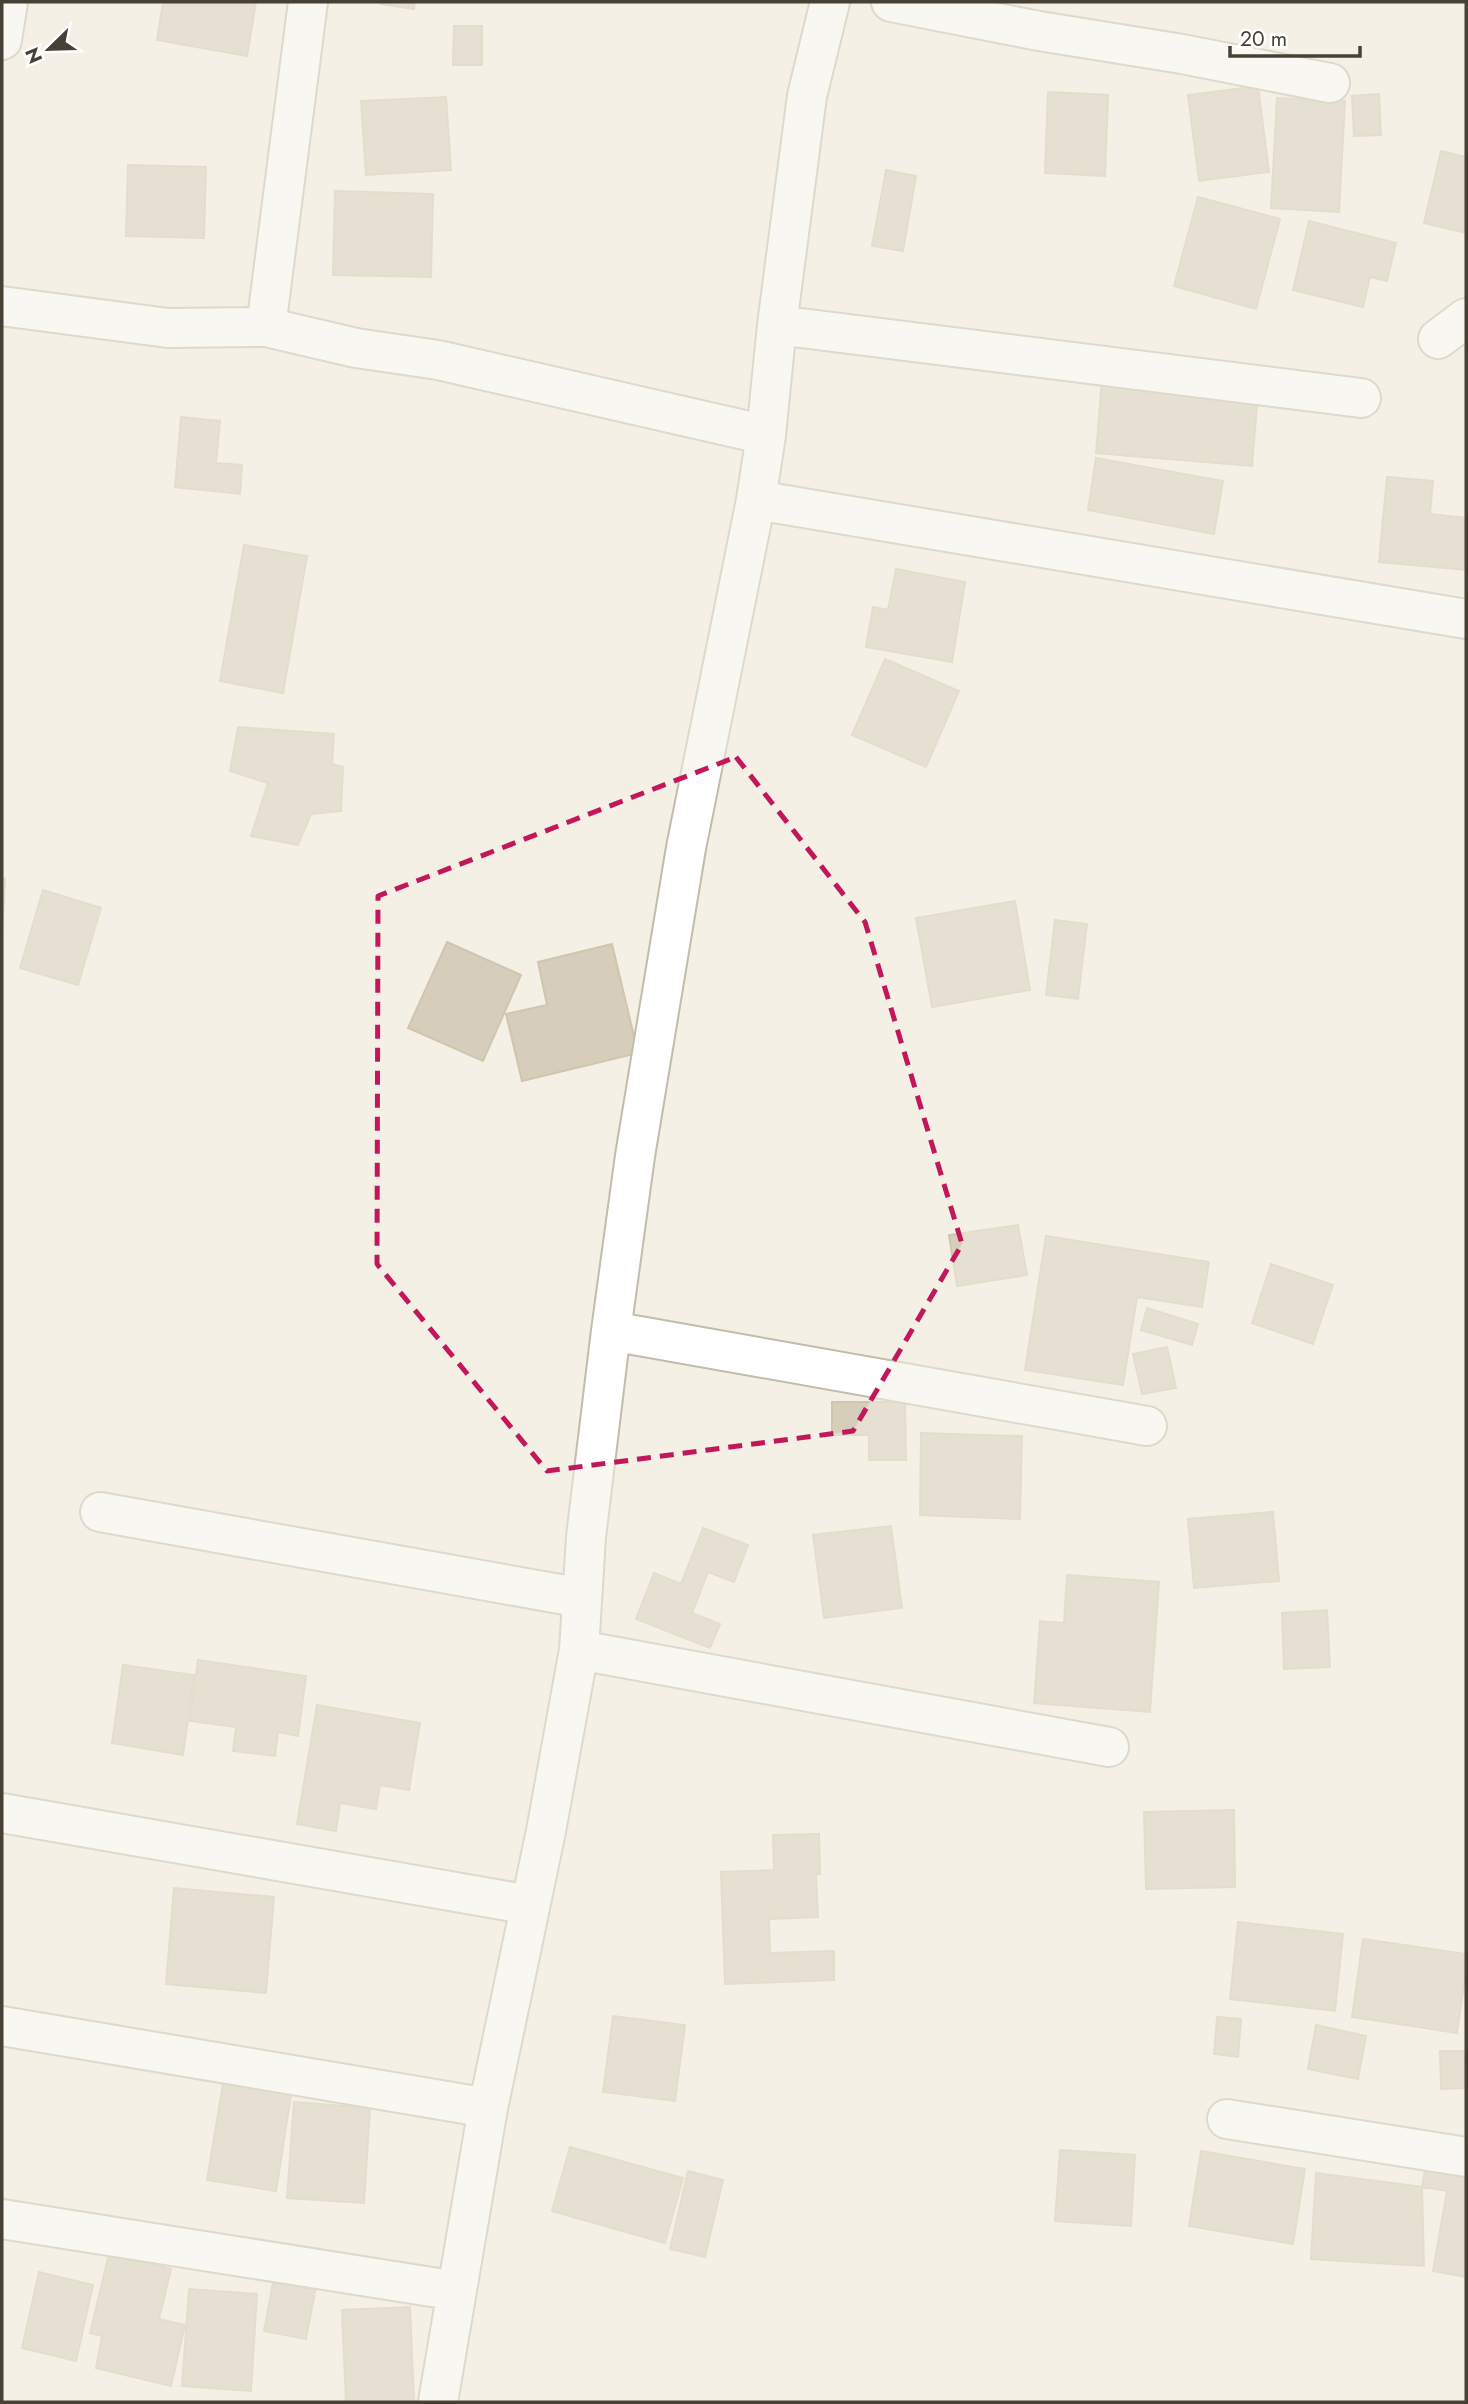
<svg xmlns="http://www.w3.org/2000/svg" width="1468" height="2404" font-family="Jost,sans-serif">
<rect width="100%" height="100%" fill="#f4f0e6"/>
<path fill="#d6cdbb" stroke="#d1c5ae" stroke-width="2" d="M163 2H256L247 56 157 40Z
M380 2H415L414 9 380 4Z
M454 26H482V65H453Z
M1258 86 1269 172 1199 181 1188 95Z
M1048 92 1108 95 1105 176 1045 173Z
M1379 94 1381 135 1354 136 1352 96Z
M446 97 451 170 366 175 361 101Z
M1277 98 1345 101 1339 212 1271 208Z
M1441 151 1466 157V233L1424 223Z
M128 165 206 167 204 238 126 236Z
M886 170 916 176 903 251 872 246Z
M335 191 433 194 431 277 333 275Z
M1198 197 1280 219 1256 309 1174 286Z
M1309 221 1396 243 1387 281 1370 277 1363 307 1293 290Z
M1102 379 1258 393 1252 466 1096 453Z
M181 417 220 421 216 463 242 465 240 494 175 487Z
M1096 458 1223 481 1214 534 1088 510Z
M1387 477 1433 481 1430 514 1466 518V570L1379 562Z
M244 545 307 556 283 693 220 681Z
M896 569 965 582 952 662 866 647 873 607 888 610Z
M885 659 959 691 926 767 852 735Z
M238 727 334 734 332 764 343 767 341 811 311 814 298 845 251 836 268 783 230 771Z
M2 878 5 879 2 937Z
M43 890 101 908 78 985 20 968Z
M1015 901 1030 990 932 1007 916 918Z
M1055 920 1087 924 1078 999 1046 995Z
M447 942 521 975 483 1061 408 1028Z
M612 944 638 1053 522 1081 506 1014 547 1005 538 962Z
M1018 1225 1027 1275 957 1286 949 1235Z
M1046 1236 1209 1262 1202 1307 1137 1297 1123 1385 1025 1370Z
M1271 1264 1333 1285 1313 1344 1252 1323Z
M1147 1308 1198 1324 1192 1345 1141 1330Z
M1167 1347 1176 1388 1142 1394 1133 1354Z
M832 1402H905L906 1460H869V1435H832Z
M921 1433 1022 1436 1020 1519 920 1515Z
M1273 1512 1279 1581 1194 1588 1188 1519Z
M891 1526 902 1608 824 1618 813 1535Z
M703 1528 748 1545 734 1582 708 1572 692 1613 720 1624 710 1648 636 1619 654 1573 681 1584Z
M1067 1575 1159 1582 1150 1712 1034 1703 1040 1621 1064 1623Z
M1327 1610 1330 1667 1284 1669 1282 1613Z
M198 1660 306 1676 298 1736 278 1732 275 1756 233 1751 236 1727 190 1721Z
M123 1665 194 1675 183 1755 112 1743Z
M317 1705 420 1723 409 1790 380 1785 376 1809 340 1803 336 1831 297 1824Z
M1234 1810 1235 1887 1146 1889 1144 1812Z
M819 1834 820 1874H816L818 1917 769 1919 770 1953 834 1951V1980L725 1984 721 1872 774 1870 773 1835Z
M174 1888 274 1897 266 1993 166 1984Z
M1238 1922 1343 1934 1335 2011 1230 1999Z
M1363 1939 1466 1954V1970L1457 2033 1352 2017Z
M613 2016 685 2025 675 2101 603 2092Z
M1217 2017 1241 2019 1238 2057 1214 2054Z
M1316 2025 1366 2036 1358 2079 1308 2069Z
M1440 2051H1465L1466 2088 1441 2089Z
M224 2078 292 2089 276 2191 207 2180Z
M294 2102 370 2108 364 2203 287 2198Z
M570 2147 683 2178 665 2243 552 2211Z
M1060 2150 1135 2155 1131 2226 1055 2221Z
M1201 2151 1305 2169 1293 2244 1189 2226Z
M1427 2161 1466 2168V2277L1433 2271 1447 2191 1422 2187Z
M688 2171 723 2180 705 2257 670 2249Z
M1316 2173 1422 2187 1424 2266 1311 2259Z
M109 2254 171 2269 159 2319 185 2325 171 2386 96 2368 102 2336 90 2333Z
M39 2272 93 2285 76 2361 22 2348Z
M275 2272 317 2281 306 2339 264 2331Z
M189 2289 257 2294 251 2391 182 2386Z
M410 2307 414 2402H346L342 2310Z"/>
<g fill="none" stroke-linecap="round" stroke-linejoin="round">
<defs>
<path id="minor" d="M891 2 1039 31 1182 54 1330 83
M2 40 8 2
M2 306 168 328 266 327 356 348 438 360 766 435
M777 325 1361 398
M266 327 308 2
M1438 339 1466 318
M756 500 1466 619
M611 1331 1147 1426
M100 1512 582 1598
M579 1650 1109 1747
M2 1813 530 1905
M2 2026 488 2108
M1227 2119 1466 2157
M2 2219 457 2291
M438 2402 488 2108 546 1831 579 1650 586 1537 611 1331 635 1156 686 848 756 500 766 435 777 325 807 96 830 2"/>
</defs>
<use href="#minor" stroke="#c2bcab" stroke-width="42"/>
<use href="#minor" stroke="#fff" stroke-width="38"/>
</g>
<path d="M0 0H1468V2404H0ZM736 757 865 922 962 1244 853 1431 547 1471 377 1264 378 896Z" fill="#f4f0e6" fill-opacity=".55" fill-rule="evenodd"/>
<path fill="none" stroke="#c2185b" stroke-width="5" stroke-dasharray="14 9" stroke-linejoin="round" d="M736 757 865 922 962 1244 853 1431 547 1471 377 1264 378 896Z"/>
<rect width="1468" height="2404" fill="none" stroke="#474135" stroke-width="7"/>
<g transform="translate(49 49) rotate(247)" stroke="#ffffff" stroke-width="5" paint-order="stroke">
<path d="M0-5L12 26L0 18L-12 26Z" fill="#474135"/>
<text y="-10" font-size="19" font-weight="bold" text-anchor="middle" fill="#474135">N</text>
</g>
<path d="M1230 46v10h130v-10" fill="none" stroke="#474135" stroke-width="3.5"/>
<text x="1240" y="46" font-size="21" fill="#474135" stroke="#ffffff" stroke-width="5" paint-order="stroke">20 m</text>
</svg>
